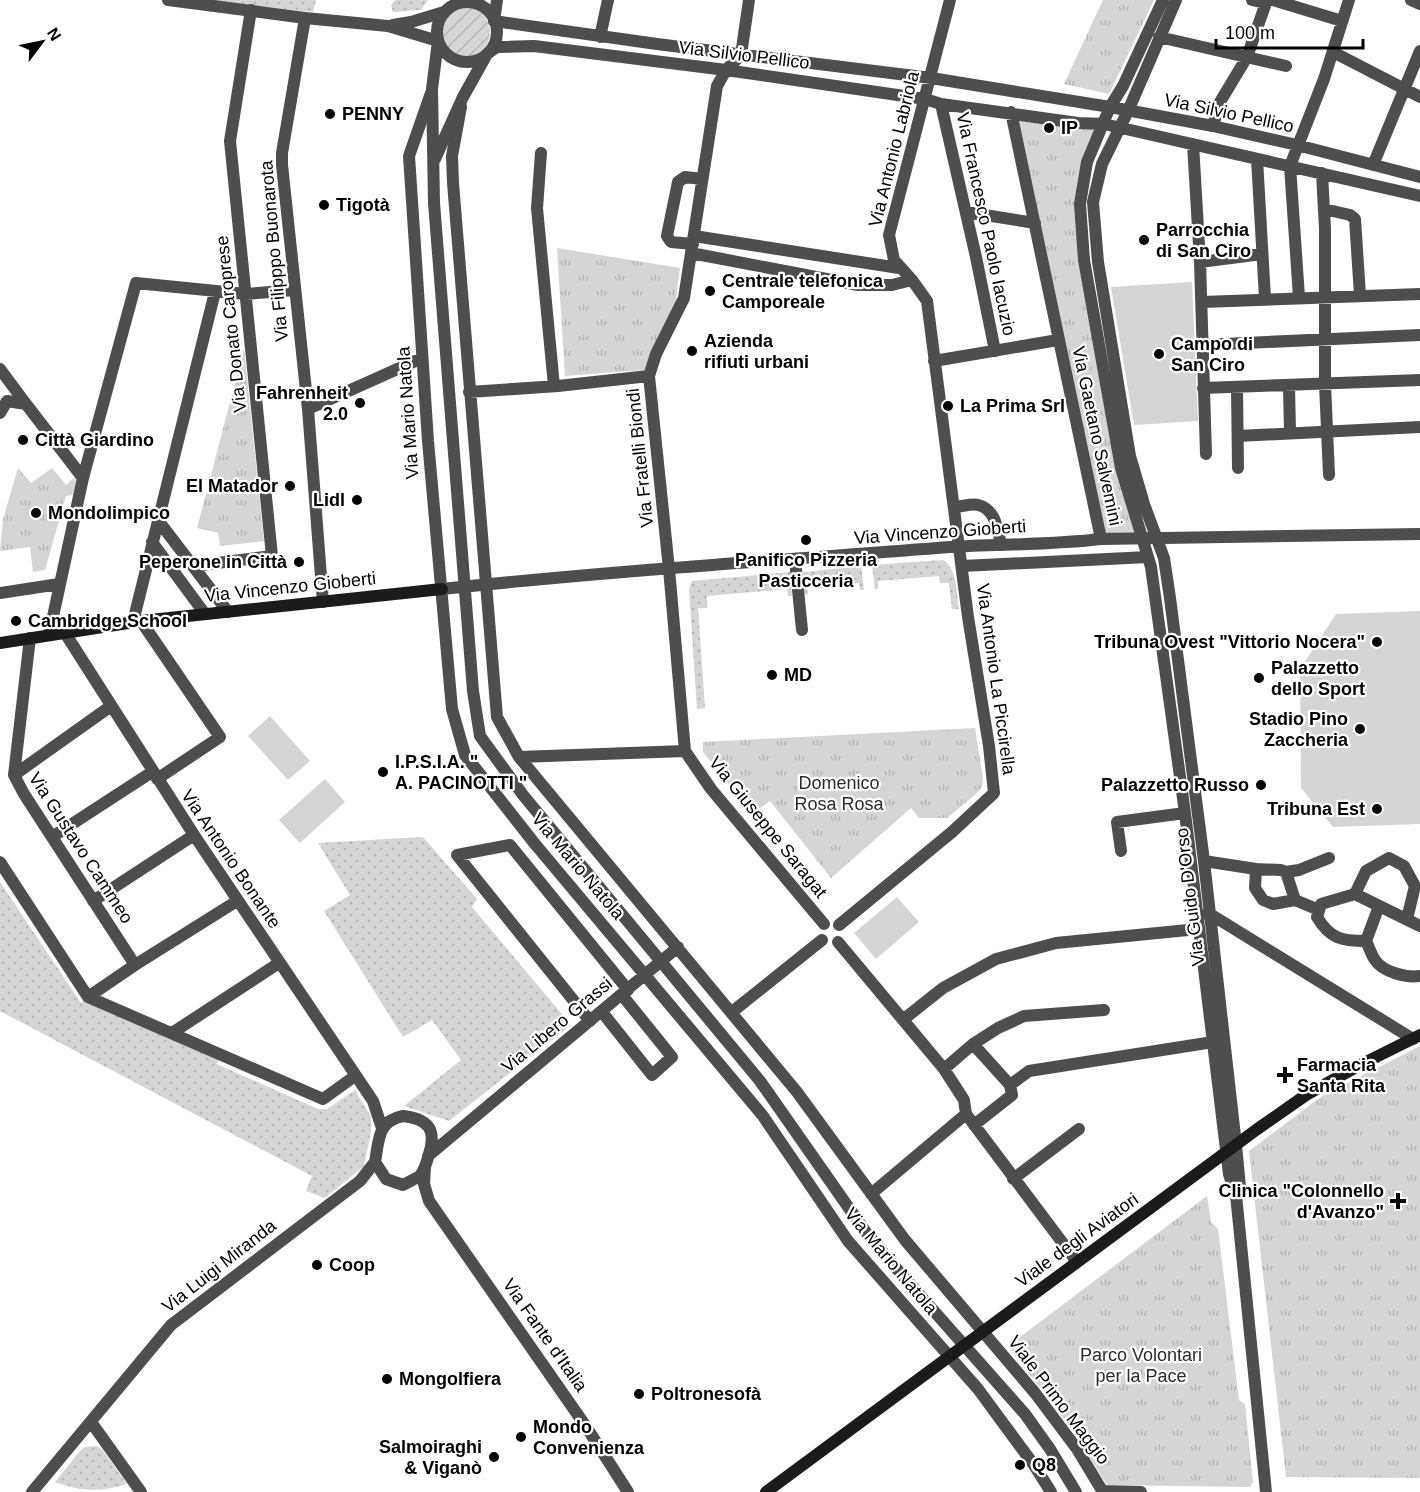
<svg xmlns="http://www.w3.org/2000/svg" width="1420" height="1492" font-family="Arial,sans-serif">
<defs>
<pattern id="grass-dots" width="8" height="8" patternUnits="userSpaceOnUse" patternTransform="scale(1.5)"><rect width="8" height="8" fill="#d5d5d5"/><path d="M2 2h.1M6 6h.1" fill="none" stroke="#b5b5b5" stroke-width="1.8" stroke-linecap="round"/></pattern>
<pattern id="park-tufts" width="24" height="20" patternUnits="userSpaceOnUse" patternTransform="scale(1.5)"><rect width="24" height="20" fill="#d5d5d5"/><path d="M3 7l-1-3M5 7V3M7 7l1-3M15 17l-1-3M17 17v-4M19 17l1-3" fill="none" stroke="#b5b5b5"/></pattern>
<pattern id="garden-furrows" width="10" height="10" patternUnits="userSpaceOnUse" patternTransform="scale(1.5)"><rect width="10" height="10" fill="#d5d5d5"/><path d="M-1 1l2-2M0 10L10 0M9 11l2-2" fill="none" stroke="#b5b5b5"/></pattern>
</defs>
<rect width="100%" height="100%" fill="#fff"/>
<path fill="url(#grass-dots)" d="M205 0H316L313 12Z
M395 0H428L421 10 393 12 391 5Z
M943 560C958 569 956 593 959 609H952L949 583H940L939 576 878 581V589H875L872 565Z
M861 566 864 590H860L859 583 807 588 808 594 804 595 803 572Z
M790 572 792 596H788L787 589 707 596V608H698L705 708 697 709 689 589 692 581Z
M423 837 477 899 472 907 571 1025 449 1121 404 1106 461 1060 432 1020 403 1037 324 911 350 895 318 843Z
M0 882 81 1003 88 997 219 1058 217 1064 318 1109H327L355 1090 371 1117V1131L364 1166 325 1198 306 1191 312 1176 0 1011Z
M96 1446 102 1449 127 1484C101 1492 81 1492 55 1482L80 1451 85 1447Z"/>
<path fill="url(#park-tufts)" d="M1103 0H1154L1109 94 1064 84Z
M1016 117 1096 127 1076 204 1138 535 1103 536Z
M557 248 680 268 675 306 645 370 565 376Z
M244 349 264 541 220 546 218 533 197 528Z
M18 468 31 483 52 468 66 485 75 477 76 482 73 495 66 496 45 570 33 572 30 547 0 551 3 519Z
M975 728 983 778 982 787 976 794 947 818H919L911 808 831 878 770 801 752 814 703 752V742Z
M1420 1046V1478L1286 1477 1249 1151 1322 1096Z
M1207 1196 1211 1222 1218 1229 1239 1400 1245 1404 1253 1482 1250 1487 1107 1485 1075 1434 1008 1346Z"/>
<path fill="url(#garden-furrows)" d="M440 32a25 25 0 1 1 50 0a25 25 0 1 1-50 0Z"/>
<path fill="#d5d5d5" d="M1192 282 1198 421 1134 425 1111 287Z
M1420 611V824L1333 827 1301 788 1300 669 1336 614Z
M270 716 310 761 288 780 248 736Z
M325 779 345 802 300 843 279 820Z
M897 897 919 922 876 959 854 933Z"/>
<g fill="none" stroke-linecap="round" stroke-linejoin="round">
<path stroke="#4e4e4e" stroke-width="12" d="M749 0 741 55 726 70 717 86 684 298 656 354 649 376 669 569 685 751 711 789 824 924
M1163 0 1123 86 1110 107 1087 162 1080 204 1084 260 1121 468 1151 567 1185 813 1229 1174 1235 1194
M1176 0 1128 111 1102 164 1093 202 1098 262 1130 456 1144 504 1164 558 1170 598 1204 861 1236 1145 1240 1187 1236 1195 1266 1492
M1252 0 1265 3
M1273 0 1342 21
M1411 0 1420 4
M305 18 282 153V165L308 409 323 602
M494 21 657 44 931 78 1110 107 1213 126 1297 145 1420 177
M600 37 608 0
M1159 37 1286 66
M1333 52 1420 97
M488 53 497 47 534 46 726 70 925 99 941 104 1078 123 1104 124 1420 196
M431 93 409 156 428 441 452 709 465 755 535 844 763 1116 848 1241 978 1389 1034 1465 1051 1492
M941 104 976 257 995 351
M461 107 452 156 453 183 497 717 519 757 797 1092 905 1240 1035 1393 1077 1449 1103 1492
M1011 112 1101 539
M1213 126 1220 102 1247 57 1267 0
M1193 144 1200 262 1206 454
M541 153 537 208 554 386
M1257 159 1265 298
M1373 165 1420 51
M1322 173 1325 229V384L1329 475
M1324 209 1350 215 1355 219 1360 295
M966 212 1035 223
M694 236 899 268
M693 244 671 242 667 236 678 182 685 177 702 179
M691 253 858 285H892L912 280
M1200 262 1262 254
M1299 297 1290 166 1324 79 1349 0
M1202 302 1420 294
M1202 345 1420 335
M934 361 1058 340
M0 369 26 404
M1289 386 1290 432
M1237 387 1238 468
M1203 388 1420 380
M469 392 558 386 649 376
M308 409 422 358
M0 413 7 401 26 404 83 478
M1238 436 1420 427
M954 507C961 507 972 503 978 505 996 509 998 531 1001 545
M157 519 228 612
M152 542 205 614
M795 560 802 630
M194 566 272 556 230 141 251 10
M962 566 1148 557
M0 593 59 584
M141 621 220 737 157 779
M133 622 215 292
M65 633 194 835 373 1101 382 1128
M49 635 83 478 136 283 246 294 295 290
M30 638 14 775 24 794 135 965
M519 757 685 751
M14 775 111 706
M52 837 152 772
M1121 851 1117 822 1185 813
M1204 861 1256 869
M0 862 88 997 135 965 237 901
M1286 872 1299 870 1329 858
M1355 894 1321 904 1317 917C1330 939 1342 941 1366 941L1379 906
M1295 900 1286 872 1281 870 1256 869 1255 888 1263 900 1273 904 1295 900 1319 910
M93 901 194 835
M1207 914H1210L1413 1039
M1407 919 1415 886 1404 866 1389 858 1366 871 1355 894 1420 926
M839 925 952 832 994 793 989 746 968 617 927 301 912 280 894 260 889 235 950 0
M1366 941C1369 947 1371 954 1375 960 1383 972 1406 978 1420 976
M838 942 944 1069 964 1100 966 1114
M88 997 323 1099 355 1076
M602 1012 652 1075 672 1057 622 995
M732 1012 822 940
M904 1019 943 988 996 959 1056 943 1198 929
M590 1021 457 855 510 845 628 990
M172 1033 279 963
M973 1044 998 1028 1024 1016 1104 1010
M944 1069 973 1044 1010 1085 1012 1095 974 1125
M1010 1085 1029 1071 1213 1042
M966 1114 1077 1262
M403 1116C428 1119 437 1129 429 1154 427 1162 425 1169 420 1176L403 1185 386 1179 375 1162C379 1141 377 1121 403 1116Z
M428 1156 678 947
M425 1167 424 1184 429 1201 587 1428 628 1492
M1013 1179 1079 1129
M871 1194 966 1114
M91 1422 141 1492
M1103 1491 1141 1492
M32 1492 171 1325 360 1181 375 1162"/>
<path stroke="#4e4e4e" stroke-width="12" d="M168 0 305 18 388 26 438 41
M437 32a30 30 0 1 1 60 0a30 30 0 1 1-60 0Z
M494 21 497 0
M393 25 411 22 444 12
M438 41 432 89 434 203 473 691 480 736 523 795 760 1081 865 1231 902 1275 1025 1414 1050 1449 1076 1492
M435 159 463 97 487 54
M442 589C611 571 781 560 950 547 1000 544 1051 545 1101 539L1420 534"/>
<path stroke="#1b1b1b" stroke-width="12" d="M0 643 141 621 442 589
M766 1492 1256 1130 1306 1095 1358 1066 1420 1035"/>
</g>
<g fill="#000" stroke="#fff" stroke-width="2">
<circle cx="330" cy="114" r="6"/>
<circle cx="1049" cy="128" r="6"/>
<circle cx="324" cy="205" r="6"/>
<circle cx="1144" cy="240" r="6"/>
<circle cx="710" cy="291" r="6"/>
<circle cx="692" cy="351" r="6"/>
<circle cx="1159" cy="354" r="6"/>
<circle cx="360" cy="403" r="6"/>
<circle cx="948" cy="406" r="6"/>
<circle cx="23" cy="440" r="6"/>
<circle cx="290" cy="486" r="6"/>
<circle cx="357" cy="500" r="6"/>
<circle cx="36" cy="513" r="6"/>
<circle cx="806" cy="540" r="6"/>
<circle cx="299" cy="562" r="6"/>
<circle cx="16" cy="621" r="6"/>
<circle cx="1377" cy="642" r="6"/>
<circle cx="772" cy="675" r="6"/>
<circle cx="1259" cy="678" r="6"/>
<circle cx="1360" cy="729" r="6"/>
<circle cx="383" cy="772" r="6"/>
<circle cx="1261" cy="785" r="6"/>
<circle cx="1377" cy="809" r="6"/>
<path d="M1282 1066h6v6h6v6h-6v6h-6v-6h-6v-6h6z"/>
<path d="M1395 1192h6v6h6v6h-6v6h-6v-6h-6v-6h6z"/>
<circle cx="317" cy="1265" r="6"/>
<circle cx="387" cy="1379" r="6"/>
<circle cx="639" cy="1394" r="6"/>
<circle cx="521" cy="1437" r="6"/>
<circle cx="494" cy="1457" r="6"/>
<circle cx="1020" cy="1465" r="6"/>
</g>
<g text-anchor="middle" stroke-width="4.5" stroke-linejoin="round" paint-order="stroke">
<g font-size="18" fill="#000" stroke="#fff">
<text transform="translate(744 55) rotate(7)" y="6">Via Silvio Pellico</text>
<text transform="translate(1229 113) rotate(12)" y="6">Via Silvio Pellico</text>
<text transform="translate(894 149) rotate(-76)" y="6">Via Antonio Labriola</text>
<text transform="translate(986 224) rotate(78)" y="6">Via Francesco Paolo Iacuzio</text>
<text transform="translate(274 251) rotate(-95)" y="6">Via Filipppo Buonarota</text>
<text transform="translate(231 324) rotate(-96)" y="6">Via Donato Caroprese</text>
<text transform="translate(408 413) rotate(-94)" y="6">Via Mario Natola</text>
<text transform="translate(1097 436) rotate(78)" y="6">Via Gaetano Salvemini</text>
<text transform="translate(640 458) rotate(-96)" y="6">Via Fratelli Biondi</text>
<text transform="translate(940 532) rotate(-4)" y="6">Via Vincenzo Gioberti</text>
<text transform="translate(290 587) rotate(-6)" y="6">Via Vincenzo Gioberti</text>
<text transform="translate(996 679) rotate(82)" y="6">Via Antonio La Piccirella</text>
<text transform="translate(768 827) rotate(51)" y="6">Via Giuseppe Saragat</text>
<text transform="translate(81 848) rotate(57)" y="6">Via Gustavo Cammeo</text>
<text transform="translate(231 859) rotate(56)" y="6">Via Antonio Bonante</text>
<text transform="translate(578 866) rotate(50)" y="6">Via Mario Natola</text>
<text transform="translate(1190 897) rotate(-97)" y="6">Via Guido D'Orso</text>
<text transform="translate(557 1025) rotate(-40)" y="6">Via Libero Grassi</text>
<text transform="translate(1077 1240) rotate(-36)" y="6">Viale degli Aviatori</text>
<text transform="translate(891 1261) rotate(50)" y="6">Via Mario Natola</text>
<text transform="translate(219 1266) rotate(-38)" y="6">Via Luigi Miranda</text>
<text transform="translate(545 1335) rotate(55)" y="6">Via Fante d'Italia</text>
<text transform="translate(1059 1400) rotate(53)" y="6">Viale Primo Maggio</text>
</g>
<g font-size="18" font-weight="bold" fill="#000" stroke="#fff" text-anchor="start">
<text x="342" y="120">PENNY</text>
<text x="1061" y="134">IP</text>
<text x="336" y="211">Tigotà</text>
<text x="1156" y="236">Parrocchia<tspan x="1156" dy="21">di San Ciro</tspan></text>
<text x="722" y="287">Centrale telefonica<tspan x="722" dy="21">Camporeale</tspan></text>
<text x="704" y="347">Azienda<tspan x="704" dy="21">rifiuti urbani</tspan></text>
<text x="1171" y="350">Campo di<tspan x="1171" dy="21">San Ciro</tspan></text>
<text x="348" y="399" text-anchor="end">Fahrenheit<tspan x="348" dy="21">2.0</tspan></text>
<text x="960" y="412">La Prima Srl</text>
<text x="35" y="446">Città Giardino</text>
<text x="278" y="492" text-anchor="end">El Matador</text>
<text x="345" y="506" text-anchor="end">Lidl</text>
<text x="48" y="519">Mondolimpico</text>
<text x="806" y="566" text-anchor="middle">Panifico Pizzeria<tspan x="806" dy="21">Pasticceria</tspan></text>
<text x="287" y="568" text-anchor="end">Peperone in Città</text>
<text x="28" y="627">Cambridge School</text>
<text x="1365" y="648" text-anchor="end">Tribuna Ovest "Vittorio Nocera"</text>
<text x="1271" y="674">Palazzetto<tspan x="1271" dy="21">dello Sport</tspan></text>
<text x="784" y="681">MD</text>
<text x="1348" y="725" text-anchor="end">Stadio Pino<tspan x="1348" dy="21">Zaccheria</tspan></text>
<text x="395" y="768">I.P.S.I.A. "<tspan x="395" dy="21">A. PACINOTTI "</tspan></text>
<text x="1249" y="791" text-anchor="end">Palazzetto Russo</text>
<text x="1365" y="815" text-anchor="end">Tribuna Est</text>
<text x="1297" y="1071">Farmacia<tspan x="1297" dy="21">Santa Rita</tspan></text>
<text x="1384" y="1197" text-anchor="end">Clinica "Colonnello<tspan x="1384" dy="21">d'Avanzo"</tspan></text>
<text x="329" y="1271">Coop</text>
<text x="399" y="1385">Mongolfiera</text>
<text x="651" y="1400">Poltronesofà</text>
<text x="533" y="1433">Mondo<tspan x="533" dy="21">Convenienza</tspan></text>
<text x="482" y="1453" text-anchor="end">Salmoiraghi<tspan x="482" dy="21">&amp; Viganò</tspan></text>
<text x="1032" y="1471">Q8</text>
</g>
<g font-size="18" fill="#2c2c2c" stroke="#fff">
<text x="839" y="789">Domenico<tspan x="839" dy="21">Rosa Rosa</tspan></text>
<text x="1141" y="1361">Parco Volontari<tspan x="1141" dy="21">per la Pace</tspan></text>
</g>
</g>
<g transform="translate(42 42) rotate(58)" stroke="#ffffff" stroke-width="4.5" paint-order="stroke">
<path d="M0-4.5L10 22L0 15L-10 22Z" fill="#000000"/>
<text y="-9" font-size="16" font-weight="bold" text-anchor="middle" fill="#000000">N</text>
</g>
<path d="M1216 39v9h147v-9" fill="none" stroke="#000000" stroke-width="3"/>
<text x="1225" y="39" font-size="18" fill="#000000" stroke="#ffffff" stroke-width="4.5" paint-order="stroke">100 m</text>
</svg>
